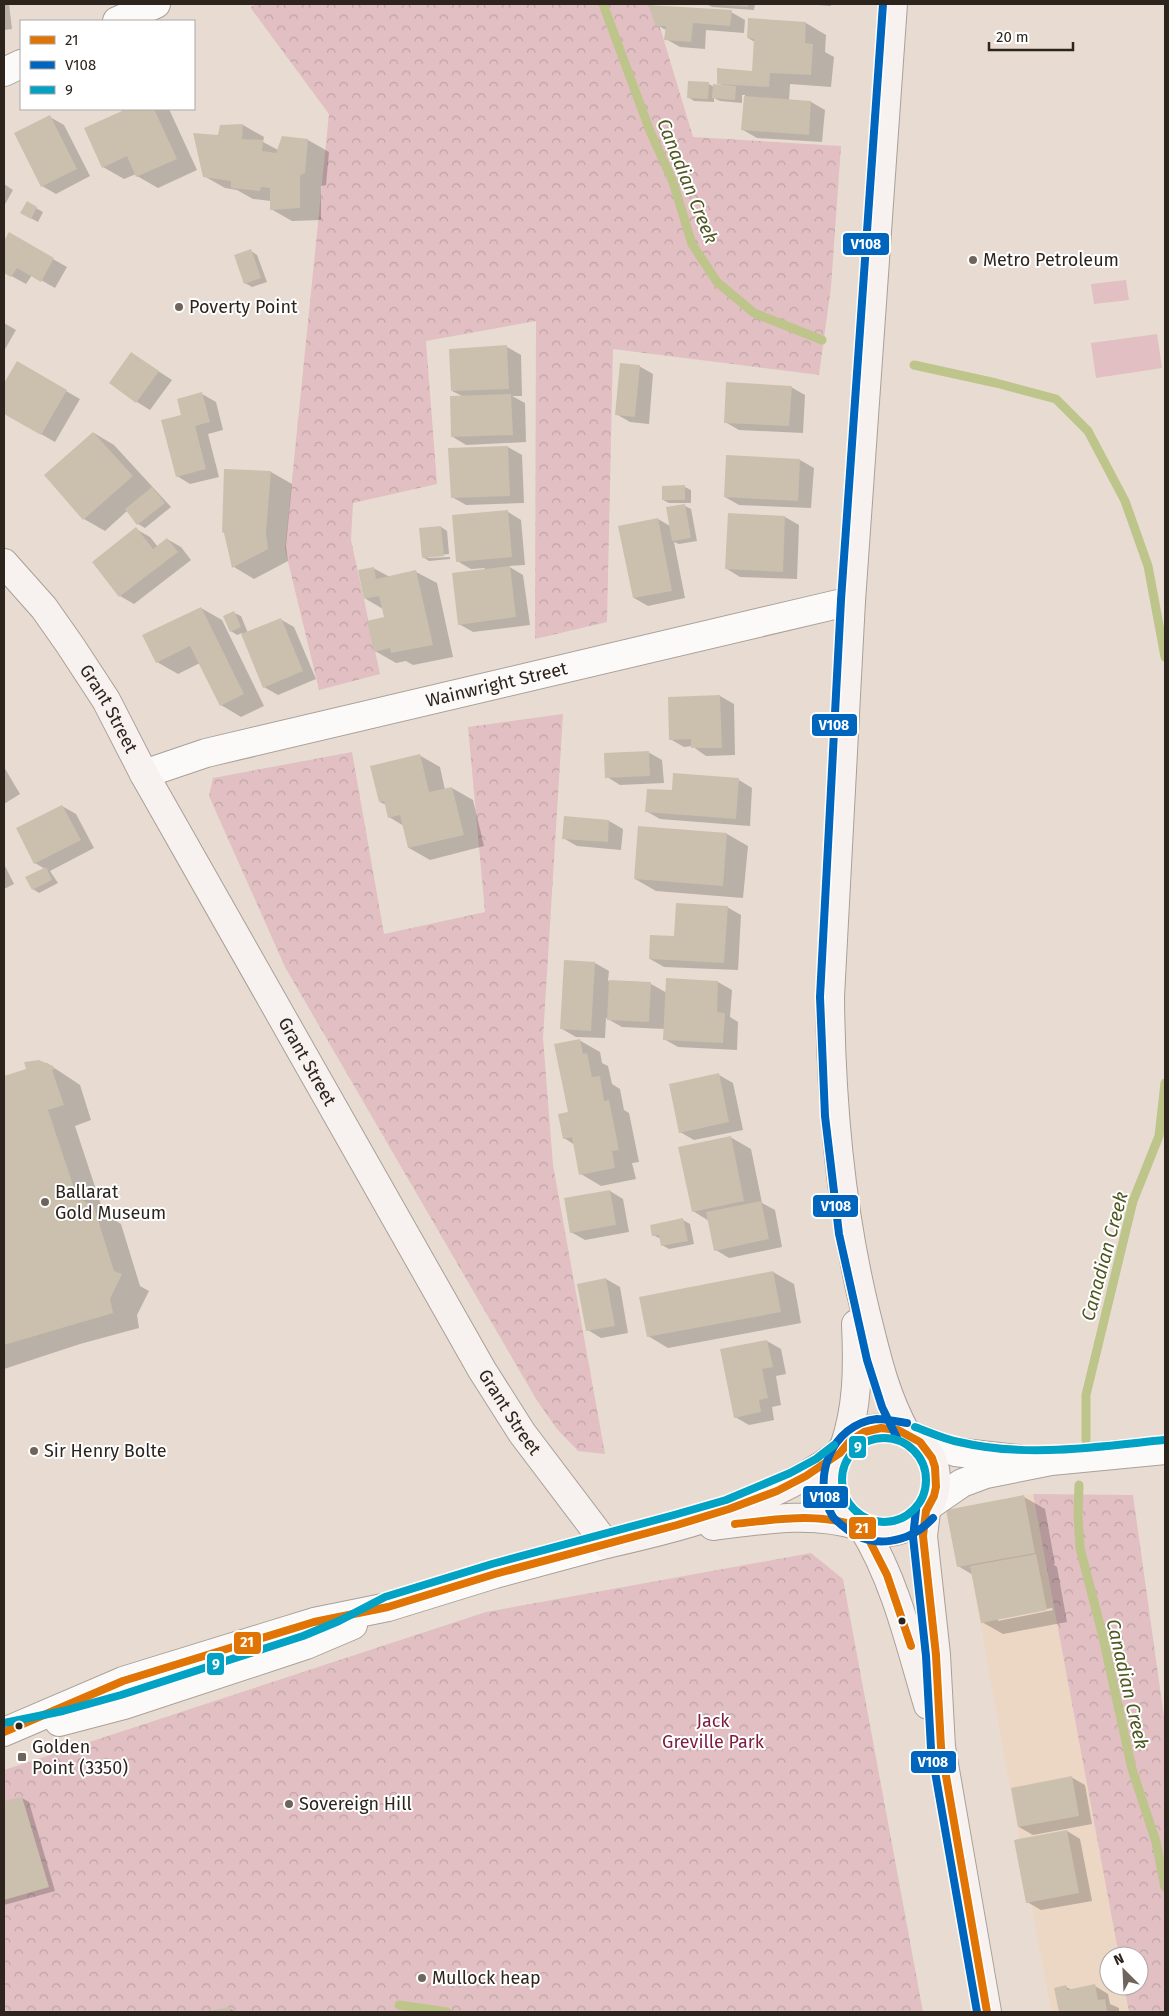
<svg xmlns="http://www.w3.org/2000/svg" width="1169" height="2016" font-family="'Fira Sans',sans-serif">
<defs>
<pattern id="park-crowns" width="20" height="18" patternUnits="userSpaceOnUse" patternTransform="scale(1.25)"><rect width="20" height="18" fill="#e1bfc2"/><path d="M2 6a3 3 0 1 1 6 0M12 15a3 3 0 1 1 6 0" fill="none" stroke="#c1a4a6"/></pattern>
</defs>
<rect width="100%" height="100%" fill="#e8dcd2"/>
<path fill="#ecd7c5" d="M1033 1494 1119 1956H1109V1986H1124L1129 2012H1051L959 1507Z"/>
<path fill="#e1bfc2" d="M1126 280 1129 300 1094 304 1091 284Z
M1157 334 1162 368 1096 378 1091 343Z"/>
<path fill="url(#park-crowns)" d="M258 4H653L693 137 841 146 831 287 819 375 613 349 607 622 535 639 536 321 426 341 437 484 353 503 351 540 380 674 319 690 285 549 329 114 250 7Z
M563 714 543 1038 553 1165 605 1454 578 1451 557 1429 536 1399 285 967 209 796 213 778 352 752 384 934 485 912 468 727Z
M1033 1494 1133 1495 1165 1724V2012H1129L1124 1986H1139V1956H1119Z
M811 1553 843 1579 923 2012H4V1770L486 1612Z"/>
<path fill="#0003" fill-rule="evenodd" d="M4 4H9L12 29 4 30Z
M706 4H755L754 10 712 7Z
M804 4H831V6Z
M731 12 745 20 744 33 706 30 705 49 680 47 666 39V30L657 25Z
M806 23 826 35 825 52 834 57 831 87 790 84 789 101 811 102 825 110 822 142 757 138 743 130 745 95H742V103L720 101 714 98V102L694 101 688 97 709 84 714 87 724 86 718 83 753 72 755 42 748 38Z
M123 109H169L197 170 158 188 137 176 136 174 124 179 103 167 124 112Z
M50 117 64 125 90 176 56 194 42 186Z
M243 125 264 137 263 142 278 150 308 140 329 152 326 185 321 186V220L292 221 271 209V201L253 199 237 190 225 188 204 176 219 136Z
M4 184 13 190 4 206Z
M27 203 43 212 38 222 21 213Z
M9 234 67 267 55 288 32 275 26 284 4 272V244Z
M251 251 257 255 267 282 252 287 245 283Z
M4 323 16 330 4 351Z
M507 347 521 355 522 396H512L525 403 526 442 466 445 453 437 464 397 452 391Z
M132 354 172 380 150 410 137 402Z
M17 363 80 399 55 442 4 413V386Z
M639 366 653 374 649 424 630 422 616 414Z
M791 387 805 395 803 433 739 430 725 422Z
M202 394 216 402 223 430 208 434 219 477 190 484 177 476 183 415Z
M94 433 114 445 171 507 145 528 138 524 127 511 105 531 84 519Z
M508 447 522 455 524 503 466 505 452 497Z
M800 460 814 468 811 508 739 505 725 497Z
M226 470 271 472 292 484 286 546 288 561 254 579 234 567Z
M685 487 691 490V503H669L663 500Z
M685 506 691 509 697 541 679 544 674 542 685 598 648 606 634 598 658 519 670 526Z
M508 512 521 520 525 565 508 566 523 575 530 625 473 632 459 624 485 568 471 569 457 561Z
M729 515 785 517 799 525 797 579 740 577 727 569Z
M441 527 447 531 449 554 428 556V558L450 557V559L429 561 423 557Z
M136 529 150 537 158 547 167 539 181 547 191 560 134 604 120 596 93 562Z
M373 568 390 577 416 572 437 583 453 657 413 665 406 661 396 663 375 651 385 618 383 609 366 599Z
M201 608 222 620 264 706 241 717 221 705 200 663 178 674 157 662Z
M234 613 241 616 248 633 280 619 294 627 316 679 278 695 264 687 242 633 237 635 231 631Z
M720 696 734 704 735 755 706 756 692 746 684 747 670 739Z
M648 752 662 760 664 783 620 785 607 777Z
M419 755 440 767 445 790 452 788 473 800 484 846 430 860 409 848 404 826 389 817 386 805 380 802Z
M4 767 20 794 4 804Z
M739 780 752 788 750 826 660 819 646 811 673 792Z
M62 806 76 814 94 848 50 871 58 883 39 893 33 889 45 869 35 863Z
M609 821 623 829 621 850 577 846 563 838Z
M727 834 748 846 743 898 656 891 635 879Z
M4 864 14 884 4 889Z
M727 907 741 915 738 970 664 967 650 959 675 938Z
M595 963 609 971 608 981 651 984 667 993 718 982 732 990 730 1017 738 1022 737 1050 678 1047 664 1039 665 1029 622 1027 606 1018 605 1038 576 1037 562 1029Z
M579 1040 600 1052 602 1063 608 1066 612 1084 620 1089 624 1110 629 1113 639 1162 632 1163 636 1179 601 1186 581 1174 575 1145 564 1138Z
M47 1063 80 1085 91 1120 75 1126 104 1214 121 1224 140 1286 149 1291 137 1315 139 1328 80 1344 4 1369V1077Z
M719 1075 733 1083 743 1130 694 1140 680 1132Z
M730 1137 751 1149 762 1203 775 1210 782 1247 729 1258 716 1250 709 1221 693 1211Z
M610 1191 623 1199 629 1232 585 1240 571 1232Z
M683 1220 690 1224 694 1244 669 1249 662 1245 661 1239 653 1235Z
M773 1272 794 1284 801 1323 668 1348 648 1336Z
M606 1279 620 1287 628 1333 601 1338 588 1330Z
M767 1341 781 1349 786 1374 776 1376 781 1405 772 1407 774 1420 749 1425 735 1417 722 1350Z
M1024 1497 1045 1509 1055 1564H1053L1057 1567 1067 1622 1003 1634 982 1622 973 1575 958 1566ZM1052 1608 1053 1610 998 1621V1618Z
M1071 1777 1085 1785 1092 1824 1033 1835 1019 1827Z
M22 1798 29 1802 55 1891 4 1905V1803Z
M1067 1831 1080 1839 1092 1901 1041 1910 1027 1902Z
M1095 1986 1108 1994 1110 2004 1119 2008V2012H1060L1056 1988 1066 1987 1072 1990Z
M230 2009 236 2012H210Z"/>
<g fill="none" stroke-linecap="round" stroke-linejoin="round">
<path stroke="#bdc58b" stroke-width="9" d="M603 4 650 131 673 182 692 244 717 282 754 313 822 340
M914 365 996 383 1056 399 1088 431 1125 501 1148 566 1165 657
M1086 1440V1395L1133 1201 1159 1136 1165 1083
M1079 1485 1078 1515 1080 1548 1102 1633 1132 1769 1156 1842 1165 1887
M399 2005 447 2012"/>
</g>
<path fill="#cbc0ad" d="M721 4H748V7L721 5Z
M648 5 732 10 730 26 693 23 691 42 664 40 666 26H656Z
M748 18 806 22 805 43 813 44 811 75 770 73 769 87 717 84V68L752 71 754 39 747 38Z
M688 81 709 82 708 99 687 98Z
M713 84 736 86 735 100 712 98Z
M744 96 811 101 809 135 741 130Z
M121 109H154L177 159 136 177 127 156 102 168 84 128 122 111Z
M50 115 77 169 41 187 14 133Z
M243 124 242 139 263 140 262 151 276 153 282 136 308 139 305 173 300 175V208L270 210V188L261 187 260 191 231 188V181L203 177 193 133 218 135 220 125Z
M27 201 37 207 31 219 20 213Z
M9 232 54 258 41 282 17 268 11 277 4 273V241Z
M251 249 261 278 244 284 234 255Z
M507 345 509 389 451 391 449 349Z
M131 352 159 371 136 403 109 383Z
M17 361 67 390 41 435 4 414V383Z
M620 363 640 365 635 417 615 415Z
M726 382 792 386 789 426 724 423Z
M202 392 210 422 195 426 206 469 176 477 161 420 181 415 177 399Z
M511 394 513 435 451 437 450 396Z
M93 432 133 476 83 520 44 475Z
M508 446 510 496 451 498 448 448Z
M726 455 800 459 798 501 724 497Z
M224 469 271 471 266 533 268 549 232 568 224 533 222 532Z
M685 485V500H662V486Z
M152 487 165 503 137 525 125 509Z
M685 504 691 538 672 541 666 507Z
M508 510 512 557 456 562 452 515Z
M728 513 785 516 783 572 725 569Z
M658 518 672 591 633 598 618 526Z
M441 526 444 556 422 558 419 528Z
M136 527 153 549 167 538 178 552 119 597 92 562Z
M510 566 516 617 458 625 452 573Z
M374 567 376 579 416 570 433 645 391 653 390 648 374 652 367 621 384 617 379 596 364 599 358 570Z
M201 607 244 694 220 706 190 646 156 663 142 635Z
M234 611 241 627 230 632 223 616Z
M281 618 303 671 263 688 241 634Z
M720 695 722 748H691V739L669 740 668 697Z
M649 751 650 776 605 778 604 753Z
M420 754 429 792 452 787 464 835 408 848 400 815 388 818 384 801 379 802 370 766Z
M673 773 739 778 736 819 645 812 647 789 672 790Z
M62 805 81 840 34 864 16 828Z
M564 816 609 820 608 842 562 839Z
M638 826 727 833 723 886 634 879Z
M46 867 52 880 32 890 25 877Z
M676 903 728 906 724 963 649 959 650 935 674 936Z
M564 960 595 962 591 1031 560 1029Z
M666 978 718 981 717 1012 725 1013 723 1043 663 1040Z
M609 980 651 982 649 1022 607 1020Z
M580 1039 583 1054 587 1053 592 1077 600 1076 604 1101 609 1100 619 1150 612 1151 615 1168 579 1175 572 1137 563 1139 558 1114 568 1112 554 1044Z
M39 1060 53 1066 55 1069 52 1070 64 1105 48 1110 77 1197 94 1207 114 1271 122 1274 110 1299 113 1313 4 1345V1076L26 1069 24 1062Z
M719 1073 729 1122 679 1133 669 1084Z
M731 1136 744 1201 692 1212 678 1147Z
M610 1190 616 1225 570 1233 564 1198Z
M761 1201 769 1239 714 1251 706 1212Z
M683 1218 688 1241 661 1246 659 1235 652 1236 650 1225Z
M773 1271 781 1312 647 1337 639 1297Z
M606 1278 615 1326 586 1331 577 1284Z
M767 1340 773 1367 762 1369 768 1398 759 1400 761 1412 734 1418 720 1349Z
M1024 1495 1035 1553 957 1567 946 1510Z
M1036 1554 1047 1610 981 1623 970 1566Z
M1072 1776 1079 1816 1018 1827 1011 1788Z
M22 1797 49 1887 4 1900V1801Z
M1067 1830 1079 1893 1026 1903 1014 1840Z
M1095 1984 1098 2000 1105 1999 1107 2012H1059L1054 1988 1066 1985 1067 1990Z
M230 2007 231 2012H209V2011Z"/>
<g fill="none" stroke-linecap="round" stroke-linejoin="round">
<defs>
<g id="minor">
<path d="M117 21 156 4"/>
<path d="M4 72 21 64"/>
<path id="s1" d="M144 774 206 753 851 601"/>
<path d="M912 1436 955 1452 1018 1459"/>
<path d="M930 1505 962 1483 986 1474 1051 1461 1165 1450"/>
<path d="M59 1722 124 1705 306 1645 353 1625"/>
<path d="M4 1732 123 1681 269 1636 314 1622 388 1607 495 1574 606 1544"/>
</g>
<g id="secondary">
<path d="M893 4 851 601 830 997C831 1103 840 1207 865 1310 876 1354 884 1393 906 1433"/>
<path id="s2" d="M4 563 44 608 70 645 106 700 144 774 482 1370 522 1433 606 1544C687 1526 773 1503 840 1453"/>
<circle cx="884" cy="1480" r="52"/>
<path d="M844 1447C858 1407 858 1366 856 1324"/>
<path d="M926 1511 923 1536 936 1655 941 1747 987 2012"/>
<path d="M713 1526C761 1520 812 1511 859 1526"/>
<path d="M863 1528C896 1582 910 1645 928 1705"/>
</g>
</defs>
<use href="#minor" stroke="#a9a098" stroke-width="30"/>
<use href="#secondary" stroke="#a9a098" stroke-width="30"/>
<use href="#minor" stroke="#fcfaf8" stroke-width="28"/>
<use href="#secondary" stroke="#f7f1ef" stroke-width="28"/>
<defs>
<path id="bus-1" d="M735 1524C779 1519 821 1512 863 1528L887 1575 911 1646
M4 1732 123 1681 314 1622 388 1607 495 1574 677 1525 729 1509 777 1491 806 1476 840 1453 850 1441 864 1432 881 1428 898 1430 920 1442 932 1458 935 1467 936 1487 934 1496 926 1511 923 1536 936 1655 941 1747 987 2012"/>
<path id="bus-2" d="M883 4 841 600 820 997 825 1116 839 1234 867 1360 882 1407 897 1438
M907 1423C898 1422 886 1419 877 1419 831 1424 810 1480 833 1517 836 1521 841 1524 844 1527 872 1551 910 1543 933 1518
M916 1510 913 1537 926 1656 931 1749 977 2012"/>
<path id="bus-3" d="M915 1427C929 1432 944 1439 959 1442 1026 1458 1096 1447 1164 1440
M842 1480a42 42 0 1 1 84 0a42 42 0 1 1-84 0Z
M4 1723 63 1711 121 1695 303 1636 339 1621 385 1597 492 1564 674 1515 726 1500 790 1473 816 1459 834 1445"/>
</defs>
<use href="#bus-1" stroke="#fff" stroke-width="11"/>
<use href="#bus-2" stroke="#fff" stroke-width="11"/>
<use href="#bus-3" stroke="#fff" stroke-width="11"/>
<use href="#bus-1" stroke="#e07404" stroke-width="8"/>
<use href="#bus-2" stroke="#0065bd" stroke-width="8"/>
<use href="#bus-3" stroke="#02a2c5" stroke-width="8"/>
</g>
<g fill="#6e645c" stroke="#fff" stroke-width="2">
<circle cx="973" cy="260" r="5"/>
<circle cx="179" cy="307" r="5"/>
<circle cx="45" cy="1202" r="5"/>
<circle cx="34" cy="1451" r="5"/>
<rect x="17" y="1752" width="10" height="10" rx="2.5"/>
<circle cx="289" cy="1804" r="5"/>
<circle cx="422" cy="1978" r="5"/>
</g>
<g fill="#2d241d" stroke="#fff" stroke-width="2">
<circle cx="902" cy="1621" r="4.5"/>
<circle cx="19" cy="1726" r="4.5"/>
</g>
<g text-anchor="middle" stroke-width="4" stroke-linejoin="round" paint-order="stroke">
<g font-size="18" fill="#2d241d" stroke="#fff" text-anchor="start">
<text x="983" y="266">Metro Petroleum</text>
<text x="189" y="313">Poverty Point</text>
<text x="55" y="1198">Ballarat<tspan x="55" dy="21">Gold Museum</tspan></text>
<text x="44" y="1457">Sir Henry Bolte</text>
<text x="32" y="1753">Golden<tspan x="32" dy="21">Point (3350)</tspan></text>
<text x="299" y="1810">Sovereign Hill</text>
<text x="432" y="1984">Mullock heap</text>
</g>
<g font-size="18" fill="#2d241d" stroke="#fff">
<text dy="6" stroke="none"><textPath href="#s1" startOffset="364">Wainwright Street</textPath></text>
<text dy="6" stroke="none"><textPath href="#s2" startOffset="180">Grant Street</textPath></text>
<text dy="6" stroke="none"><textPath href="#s2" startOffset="585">Grant Street</textPath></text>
<text dy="6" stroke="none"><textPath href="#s2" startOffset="990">Grant Street</textPath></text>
</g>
<g font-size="18" fill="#7d1b3e" stroke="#fff">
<text x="713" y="1727">Jack<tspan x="713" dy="21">Greville Park</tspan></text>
</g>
<g font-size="19" font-style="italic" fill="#4e5820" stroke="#fff">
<text transform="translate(688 181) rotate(68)" y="7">Canadian Creek</text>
<text transform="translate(1104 1256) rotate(-75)" y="7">Canadian Creek</text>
<text transform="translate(1128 1684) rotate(77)" y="7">Canadian Creek</text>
</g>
</g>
<g stroke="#fff" stroke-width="2">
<rect x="842" y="232" width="48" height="24" rx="5" fill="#0065bd"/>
<rect x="811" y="713" width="47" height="24" rx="5" fill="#0065bd"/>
<rect x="812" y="1194" width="47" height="24" rx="5" fill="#0065bd"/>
<rect x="848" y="1435" width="19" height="24" rx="5" fill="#02a2c5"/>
<rect x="802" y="1485" width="47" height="24" rx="5" fill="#0065bd"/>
<rect x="848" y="1516" width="29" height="24" rx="5" fill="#e07404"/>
<rect x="233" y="1631" width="29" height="24" rx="5" fill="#e07404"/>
<rect x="206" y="1652" width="19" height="24" rx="5" fill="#02a2c5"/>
<rect x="910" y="1750" width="47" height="24" rx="5" fill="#0065bd"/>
</g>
<g font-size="14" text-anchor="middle" font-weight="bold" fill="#fff">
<text x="866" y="249">V108</text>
<text x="834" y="730">V108</text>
<text x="836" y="1211">V108</text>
<text x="858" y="1452">9</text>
<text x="825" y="1502">V108</text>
<text x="862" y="1533">21</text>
<text x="247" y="1647">21</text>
<text x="216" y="1669">9</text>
<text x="933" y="1767">V108</text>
</g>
<rect width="1169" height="2016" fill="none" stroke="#2d241d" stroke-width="10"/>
<rect x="20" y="20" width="175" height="90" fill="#ffffff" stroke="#aba7a5"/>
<rect x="30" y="36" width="25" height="8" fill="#e07404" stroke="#aba7a5"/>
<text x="65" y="45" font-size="15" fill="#2d241d">21</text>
<rect x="30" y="61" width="25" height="8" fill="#0065bd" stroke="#aba7a5"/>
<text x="65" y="70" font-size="15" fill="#2d241d">V108</text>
<rect x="30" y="86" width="25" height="8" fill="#02a2c5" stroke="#aba7a5"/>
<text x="65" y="95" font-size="15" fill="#2d241d">9</text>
<g transform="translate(1124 1971) rotate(336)"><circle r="24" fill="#ffffff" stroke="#aba7a5"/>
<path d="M0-4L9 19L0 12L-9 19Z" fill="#6e645c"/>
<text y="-8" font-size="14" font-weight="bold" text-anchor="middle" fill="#2d241d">N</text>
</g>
<path d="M989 42v8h84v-8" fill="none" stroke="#2d241d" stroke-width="2.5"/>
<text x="996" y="42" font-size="15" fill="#2d241d" stroke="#ffffff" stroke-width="4" paint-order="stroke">20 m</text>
</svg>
